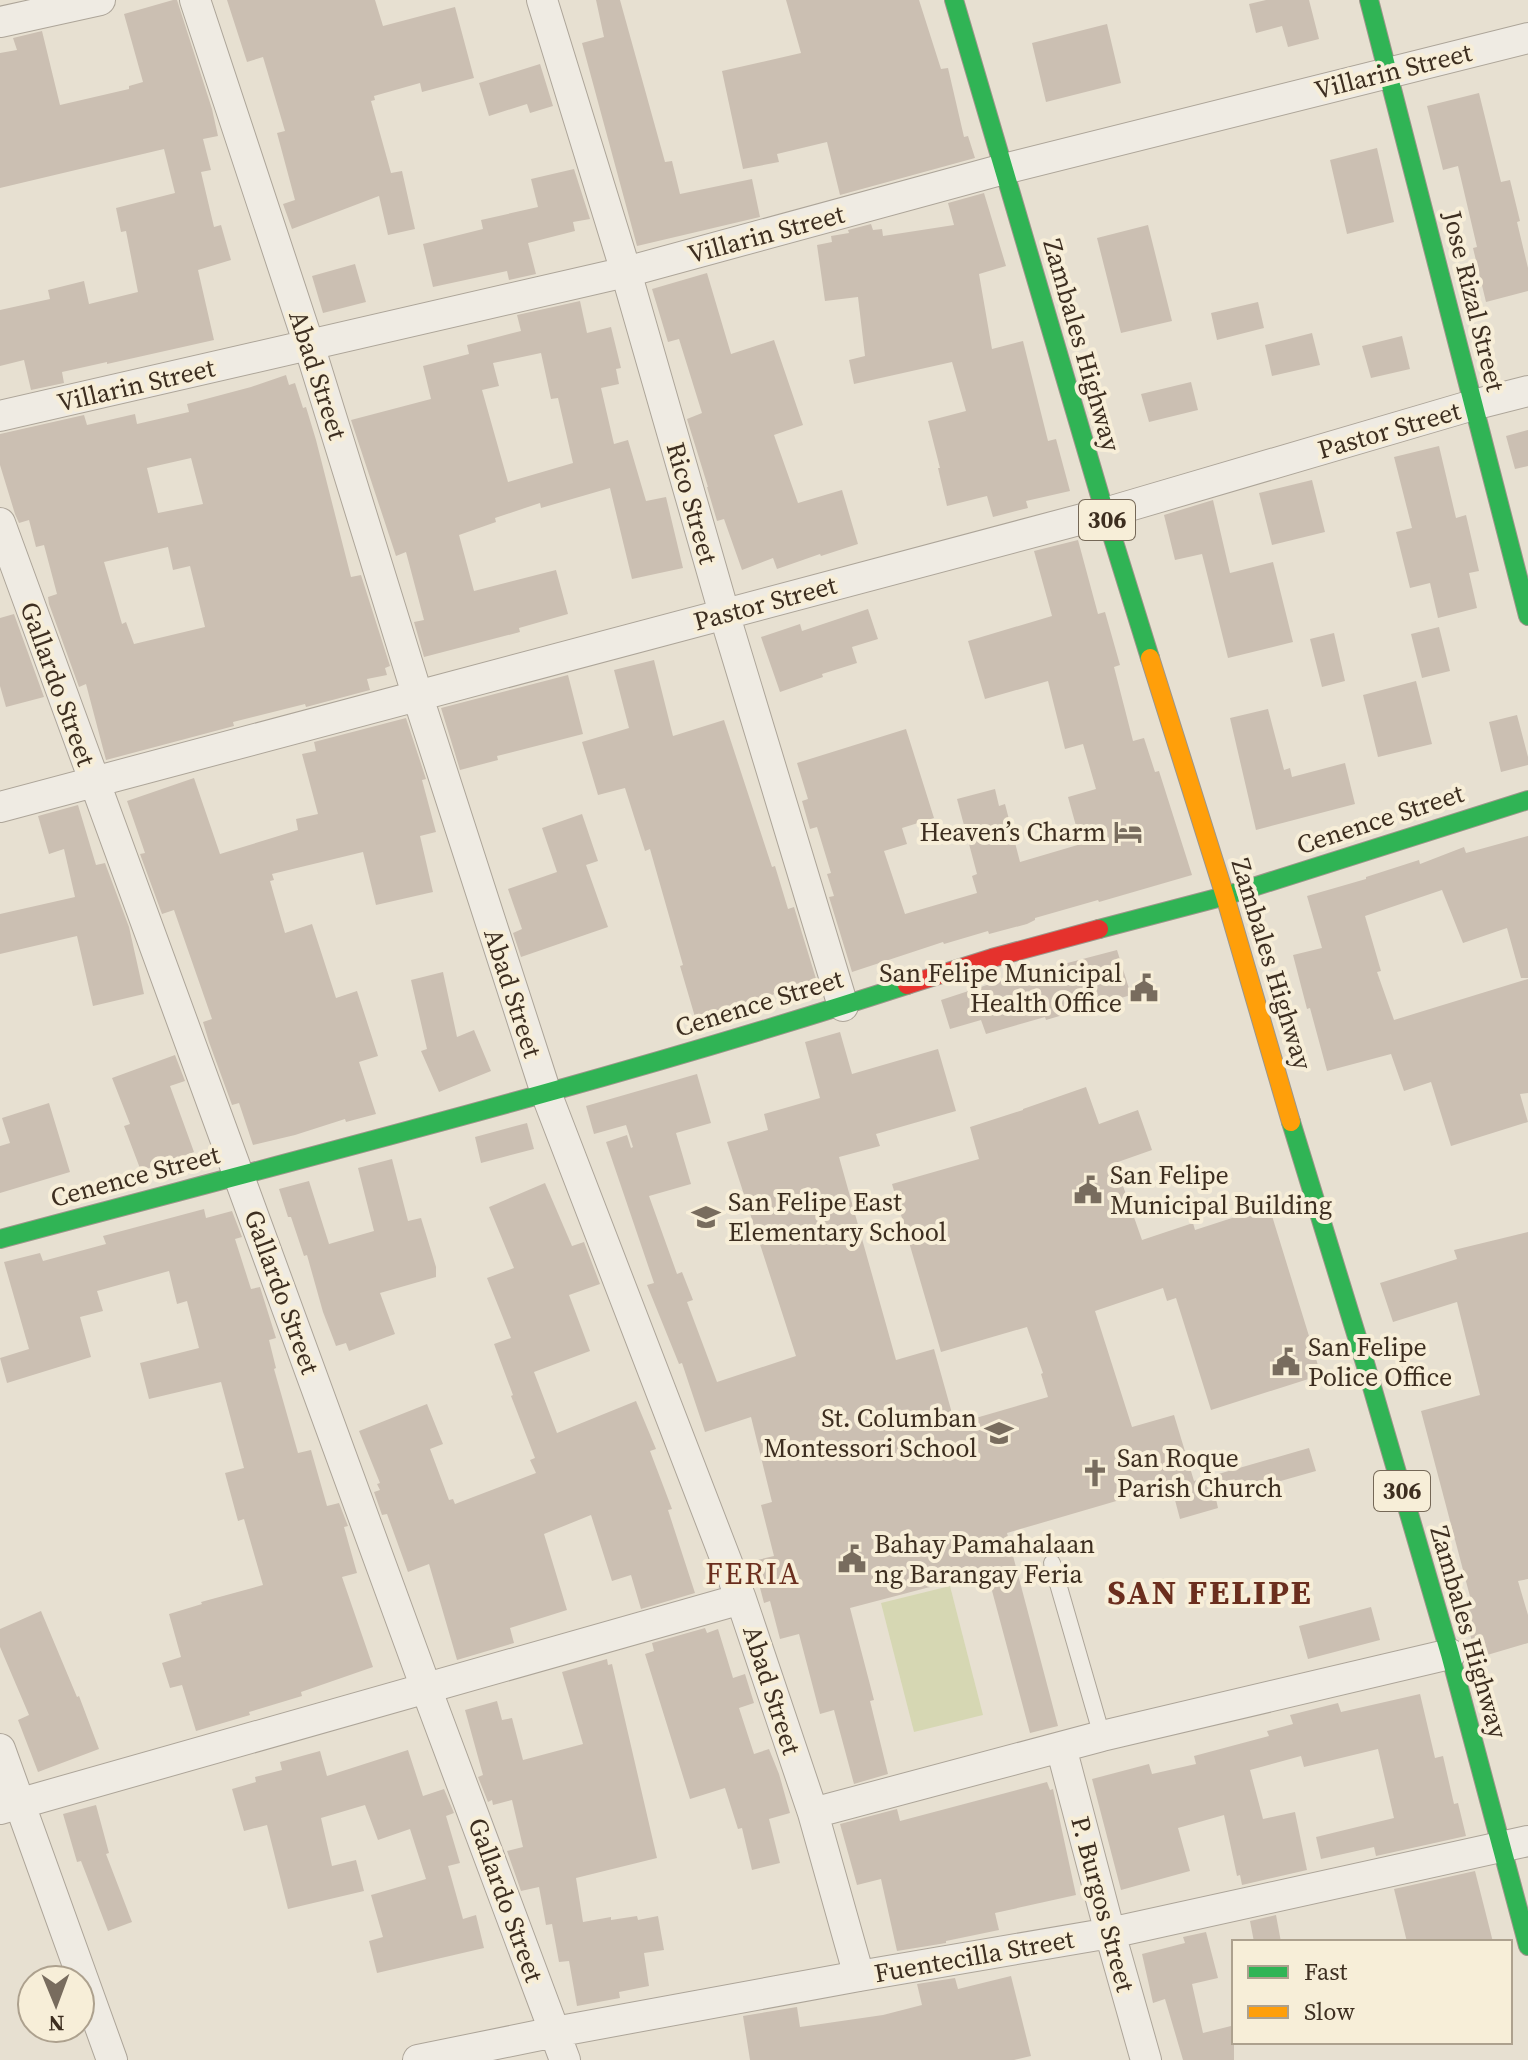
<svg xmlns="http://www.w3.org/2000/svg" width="1528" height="2060" font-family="'Source Serif 4',serif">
<rect width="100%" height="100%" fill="#e7e0d1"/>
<path fill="#d6d7b3" d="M950 1586 983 1715 914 1732 881 1603Z"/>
<path fill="#cbbfb2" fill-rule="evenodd" d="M173 0H177L212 109 218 136 203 139 211 170 201 172 214 227 221 225 231 260 198 270 214 340 107 364V362L62 372 64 383 31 390 24 360 0 366V310L50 299 48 290 84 281 89 304 138 292 126 231 121 232 116 208 175 193 164 149 0 188V53L17 50 13 38 42 31 60 105 129 89V86L143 82 124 14Z
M227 0H375L383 26 455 7 474 78 422 92 420 83 374 96 375 100 371 101 391 173 402 171 415 229 388 235 379 196 292 229 283 204 295 200 277 133 285 131 263 57 247 62Z
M596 0H620L665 162 672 161 680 194 752 179 760 217 637 246 582 43 604 37Z
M786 0H919L941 69 948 68 964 137 968 136 975 158 840 195 827 142 777 154 779 162 743 169 722 71 801 53Z
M1266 0H1309L1319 39 1288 47 1282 26 1256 33 1249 4Z
M1107 24 1121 83 1046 102 1032 43Z
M540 64 553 106 530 113 527 104 489 116 479 83Z
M1479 93 1501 182 1510 180 1520 221 1517 222 1528 268V291L1486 302 1473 248 1477 247 1458 166 1443 170 1427 106Z
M1377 148 1394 222 1347 234 1330 160Z
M574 169 590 219 573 222 575 231 528 243 536 274 509 280 507 271 433 287 423 244 483 229 481 220 538 207 531 179Z
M984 193 1006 266 979 274 992 349 1023 341 1048 441 1056 439 1070 491 1026 501 1028 508 993 517 987 496 947 506 938 468H940L928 421 966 411 952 362 854 384 849 360 865 356 858 297 825 301 817 245 832 242 831 236 849 233 848 230 871 224 873 230 882 229 883 236 954 225 948 203Z
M1148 225 1172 321 1121 333 1097 238Z
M355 264 366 302 323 313 312 276Z
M707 273 731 354 774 340 803 425 774 435 798 503 842 490 858 544 821 556 820 554 777 569 773 558 742 570 724 519 717 521 707 487H708L687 419 702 413 679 339 668 342 652 289Z
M580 301 587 333 611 327 621 368 616 369 619 384 601 388 614 444 628 440 646 501 666 497 683 568 632 579 610 488 541 508 540 503 495 518 496 522 459 535 474 591 556 570 568 614 519 628 520 632 424 657 414 622 424 620 406 552 396 556 351 420 431 399 423 366 469 354 467 345 521 331 517 315ZM541 353 551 399 558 398 573 463 508 482 482 390 499 386 493 363Z
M1258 302 1264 328 1217 340 1211 313Z
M1312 333 1320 365 1272 376 1265 345Z
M1402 336 1410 369 1371 378 1362 346Z
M286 375 289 385 295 383 303 408 306 407 316 440 351 577 361 575 390 666 385 668 387 675 367 679 370 690 306 707 305 704 233 722 234 726 106 760 86 684 79 687 49 604 48 597 57 594 44 545 36 547 29 520 19 523 15 514 0 465V434L84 415 87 425 135 414 137 424 189 412 187 404 251 387ZM191 458 203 504 158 513 147 468ZM168 547 173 570 190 566 205 627 134 644 126 622 122 624 104 562Z
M1191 382 1198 410 1149 422 1141 394Z
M1528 430V466L1515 469 1506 436Z
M1439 446 1456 518 1466 515 1479 571 1469 573 1477 608 1438 618 1430 583 1410 588 1396 532 1412 528 1394 457Z
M1312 480 1325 532 1272 545 1259 493Z
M1213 500 1230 573 1273 562 1293 642 1228 658 1202 554 1175 560 1164 515Z
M1078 540 1098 614 1105 612 1120 665 1114 667 1133 741 1144 738 1155 772 1159 771 1192 875 1099 902 1098 900 1035 918V920L1027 924 989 934 988 931 944 944 943 942 852 972 829 897 834 896 827 874 831 873 817 827 810 829 802 801 808 799 797 763 906 729 934 818 902 828 907 844 884 851 905 914 977 893 972 876 977 874 957 799 995 789 999 806 1005 804 1020 862 1081 844 1068 797 1096 789 1083 744 1065 749 1048 681 985 699 968 641 1052 616 1034 551Z
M868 609 878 639 852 647 857 663 822 674 823 677 780 692 761 637 800 624 802 631Z
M14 614 44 697 6 707 0 686V618Z
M1439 627 1450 671 1422 678 1411 634Z
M1334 633 1345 681 1322 687 1310 639Z
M654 660 673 736 724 720 772 867 775 866 788 909 794 907 817 982 695 1017 680 966 683 965 650 849 645 851 625 788 598 795 582 742 629 728 614 670Z
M568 675 583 734 497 756 498 760 460 770 441 708Z
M1416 681 1432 744 1378 757 1363 695Z
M1268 709 1284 770 1290 768 1292 777 1345 763 1355 804 1256 830 1230 718Z
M1517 715 1528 757V765L1501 772 1489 722Z
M406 718 426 779 422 780 436 832 420 836 433 892 376 905 363 852 272 874 274 880 270 881 285 933 312 924 336 998 357 991 378 1056 359 1062 376 1114 346 1122 345 1119 295 1135 253 1145 239 1103 232 1105 209 1042 203 1022 212 1019 174 910 162 914 140 854 145 853 127 801 194 778 220 854 298 830 296 819 318 814 302 754 316 751 314 742Z
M78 805 96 865 105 863 129 927 144 994 93 1006 77 936 0 954V914L75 897 64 849 49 854 38 816Z
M582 814 598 861 586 865 608 927 521 957 513 933 522 929 508 889 557 872 542 828Z
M1528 836V978H1521L1507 928 1463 943 1442 890 1365 916 1381 971 1377 972 1394 1020 1528 979V1093L1520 1094 1528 1122 1451 1146 1431 1082 1404 1091 1391 1054 1327 1071 1310 1008 1307 1009 1293 955 1322 948 1307 896 1366 879V877L1419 860 1420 864 1464 847 1466 853Z
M1117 950 1131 995 1046 1020 1045 1017 986 1034 981 1020 950 1029 941 1000 999 981Z
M443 972 457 1037 474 1030 491 1071 439 1092 421 1051 427 1049 411 980Z
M840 1032 852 1074 938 1049 956 1111 876 1134 880 1146 839 1157 896 1360 934 1349 955 1424 1048 1397 1041 1374 1043 1373 1027 1327 941 1352 892 1184 979 1159 970 1127 1023 1110V1109L1086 1087 1099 1124 1138 1110 1152 1150 1115 1163 1142 1240 1193 1223 1195 1230 1269 1206 1321 1375 1211 1410 1176 1298 1167 1301 1163 1288 1095 1311 1132 1427 1174 1415 1194 1481 1309 1448 1316 1471 1216 1499 1218 1508 1180 1519 1171 1485 1007 1533 1058 1726 1030 1733 987 1572 850 1608 874 1700 870 1701 888 1774 854 1784 834 1710 820 1714 799 1634 780 1639 770 1601 764 1603 753 1561 774 1556 761 1505 772 1502 751 1417 705 1432 682 1363 679 1364 647 1285 654 1283 606 1142 627 1135 631 1148 633 1147 626 1125 594 1134 586 1106 697 1074 711 1123 676 1133 691 1184 649 1196 677 1274 682 1272 693 1300 687 1302 717 1382 796 1356 727 1142 768 1130 764 1114 820 1098 805 1042Z
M175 1055 185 1081 170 1086 194 1152 141 1171 124 1126 130 1124 112 1078Z
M49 1103 70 1172 0 1193V1146L10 1143 2 1118Z
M527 1123 534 1149 481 1163 475 1137Z
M392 1159 408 1221 421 1218 436 1267V1277L380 1293 395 1334 349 1351 346 1343 336 1346 323 1312 307 1255 304 1256 291 1217H288L279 1189 309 1181 329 1244 374 1231 358 1168Z
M545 1183 572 1246 584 1242 600 1284 569 1295 590 1351 534 1372 557 1433 636 1401 656 1449 650 1451 672 1509 668 1510 695 1593 641 1609 631 1575 612 1581 591 1515 544 1534 567 1610 510 1628 514 1643 457 1660 429 1564 408 1572 387 1514 382 1515 374 1492 380 1490 377 1484 380 1483 359 1431 427 1404 443 1444 430 1449 449 1500 453 1499 455 1504 536 1473 530 1460 535 1458 511 1396 513 1395 494 1344 511 1338 487 1278 514 1268 489 1207Z
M204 1209 206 1218 232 1211 242 1237 235 1239 251 1289 260 1287 276 1338 269 1340 276 1368 274 1369 298 1453 311 1450 327 1506 339 1503 348 1526 344 1527 357 1573 342 1577 373 1667 301 1692 302 1696 249 1712 250 1715 196 1731 182 1685 170 1688 162 1663 181 1657 169 1614 202 1604 201 1602 263 1585 244 1519 238 1521 225 1473 244 1468 221 1382 149 1399 140 1363 199 1348 187 1301 177 1304 169 1271 97 1291 103 1311 80 1317 91 1357 7 1383 0 1358 29 1349 4 1262 40 1253 43 1261 106 1244 103 1236Z
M1528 1232V1579L1518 1581 1528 1615V1643L1477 1658 1462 1607 1472 1604 1421 1411 1480 1395 1457 1302 1393 1322 1380 1283 1457 1259 1454 1250Z
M1371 1607 1380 1640 1308 1659 1299 1626Z
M41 1611 77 1697 79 1696 99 1749 38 1772 18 1720 29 1715 0 1647V1629Z
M705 1628 707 1633 718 1629 733 1678 745 1674 754 1703 739 1708 754 1754 769 1749 779 1774 790 1813 769 1819 780 1863 752 1870 742 1828 738 1829 725 1788 690 1799 645 1654 654 1651 652 1643Z
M607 1659 608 1665 612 1664 657 1858 576 1878 583 1922 611 1917V1920L637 1916 638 1920 658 1916 664 1950 644 1953 649 1986 619 1992 620 1998 577 2006 569 1961 559 1962 552 1924 546 1925 539 1887 521 1891 507 1851 523 1847 512 1800 493 1805 492 1800 488 1802 478 1777 483 1775 465 1710 497 1701 502 1720 512 1718 523 1760 583 1744 562 1672Z
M1420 1694 1435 1758 1443 1756 1454 1804 1458 1803 1466 1836 1376 1856 1374 1847 1321 1859 1316 1837 1394 1818 1378 1749 1304 1767 1301 1756 1250 1770 1263 1819 1295 1812 1307 1870 1242 1885 1240 1875 1237 1876 1224 1815 1178 1828 1190 1871 1121 1890 1092 1779 1149 1764 1152 1774 1196 1764 1194 1756 1269 1736 1267 1731 1293 1724 1290 1715 1338 1703 1341 1712Z
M408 1750 423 1796 444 1789 454 1813 446 1816 460 1863 448 1866 463 1919 476 1915 484 1948 377 1973 369 1941 383 1937 371 1895 426 1879 410 1829 378 1840 365 1805 321 1818 332 1866 356 1860 364 1891 288 1909 267 1825 244 1831 232 1789 256 1782 255 1777 282 1770 280 1762 320 1751 327 1776Z
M1047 1782 1050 1790 1053 1789 1076 1895 995 1913 999 1930 946 1941V1943L897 1951 881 1879 857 1885 840 1824 897 1809 900 1821Z
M96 1805 109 1853 106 1854 132 1922 108 1931 81 1861 77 1862 63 1814Z
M1475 1871 1493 1942H1407L1394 1889Z
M1276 1915 1281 1942H1254L1250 1921Z
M1206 1932 1218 1978 1192 1984 1203 2033 1231 2026 1234 2038V2060H1183L1165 1999 1153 2003 1142 1954 1185 1943 1183 1937Z
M1011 1976 1031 2056 1014 2060H750L743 2016 797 2007 800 2027 883 2015 922 2005 917 1984 955 1978 958 1989Z"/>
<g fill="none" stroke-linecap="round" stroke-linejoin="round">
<defs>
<path id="lane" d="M1052 1563 1102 1736"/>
<path id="street" d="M195 0 309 345 417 694 546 1093 741 1599 813 1813 859 1976
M542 0 626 272 724 613 843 1006
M0 22 100 0
M0 416 626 272 1004 169 1528 38
M0 523 426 1688 565 2060
M0 807 1105 513 1473 405 1528 391
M1061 1747 1110 1933 1146 2060
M0 1749 112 2060
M0 1809 741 1599
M813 1813 1102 1736 1450 1654
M418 2060 555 2032 859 1976 1110 1933 1528 1841"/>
<path id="fast" d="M954 0 1105 513 1150 658
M1369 0 1528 616
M1099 929 1225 896 1528 800
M1291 1122 1365 1363 1450 1654 1528 1946
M0 1239C303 1158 608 1082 907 985"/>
<path id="slow" d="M1150 658 1225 896 1291 1122"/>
<path id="jam" d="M907 985 992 958 1099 929"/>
</defs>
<use href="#lane" stroke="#ada599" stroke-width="18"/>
<use href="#street" stroke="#ada599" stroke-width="32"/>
<use href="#fast" stroke="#9c958a" stroke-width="20"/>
<use href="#slow" stroke="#9c958a" stroke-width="20"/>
<use href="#jam" stroke="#9c958a" stroke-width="20"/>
<use href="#lane" stroke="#efebe3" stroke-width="16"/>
<use href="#street" stroke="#efebe3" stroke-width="30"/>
<use href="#fast" stroke="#30b455" stroke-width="18"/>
<use href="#slow" stroke="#ff9f0a" stroke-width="18"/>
<use href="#jam" stroke="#e5322d" stroke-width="18"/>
</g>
<defs>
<symbol id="hotel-bare" viewBox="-9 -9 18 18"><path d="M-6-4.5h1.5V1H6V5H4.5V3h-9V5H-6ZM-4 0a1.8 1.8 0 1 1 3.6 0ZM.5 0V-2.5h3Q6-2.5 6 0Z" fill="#786c5e" stroke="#f7eed8" stroke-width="2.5" paint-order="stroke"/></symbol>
<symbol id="civic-bare" viewBox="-9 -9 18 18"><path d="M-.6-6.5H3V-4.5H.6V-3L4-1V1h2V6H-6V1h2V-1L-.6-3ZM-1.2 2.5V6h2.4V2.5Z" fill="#786c5e" stroke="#f7eed8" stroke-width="2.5" paint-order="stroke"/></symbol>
<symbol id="school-bare" viewBox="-9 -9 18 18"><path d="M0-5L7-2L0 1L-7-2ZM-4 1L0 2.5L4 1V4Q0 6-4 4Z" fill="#786c5e" stroke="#f7eed8" stroke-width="2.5" paint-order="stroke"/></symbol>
<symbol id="church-bare" viewBox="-9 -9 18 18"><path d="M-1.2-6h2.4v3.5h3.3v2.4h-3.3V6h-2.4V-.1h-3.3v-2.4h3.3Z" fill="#786c5e" stroke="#f7eed8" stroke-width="2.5" paint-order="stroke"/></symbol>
</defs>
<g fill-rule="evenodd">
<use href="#hotel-bare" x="1108" y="812" width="40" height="40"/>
<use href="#civic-bare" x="1124" y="968" width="40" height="40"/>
<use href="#civic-bare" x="1068" y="1170" width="40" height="40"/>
<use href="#school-bare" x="686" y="1197" width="40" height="40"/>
<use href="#civic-bare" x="1266" y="1342" width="40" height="40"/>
<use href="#school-bare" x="979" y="1413" width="40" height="40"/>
<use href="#church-bare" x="1075" y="1453" width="40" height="40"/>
<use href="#civic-bare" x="832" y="1539" width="40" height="40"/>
</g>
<g text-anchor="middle" stroke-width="8" stroke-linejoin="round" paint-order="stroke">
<g fill="#f7eed8" stroke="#756857" stroke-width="2">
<rect x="1079" y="500" width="56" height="40" rx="6"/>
<rect x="1374" y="1471" width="56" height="40" rx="6"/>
</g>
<g font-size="24" font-weight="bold" fill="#3d2e20">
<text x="1107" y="528">306</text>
<text x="1402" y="1499">306</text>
</g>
<g font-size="26" fill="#3d2e20" stroke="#f7eed8">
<text transform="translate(1393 71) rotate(-14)" y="9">Villarin Street</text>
<text transform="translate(766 234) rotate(-15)" y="9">Villarin Street</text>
<text transform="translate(1474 301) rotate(76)" y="9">Jose Rizal Street</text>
<text transform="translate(1082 345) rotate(74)" y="9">Zambales Highway</text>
<text transform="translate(318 375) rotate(72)" y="9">Abad Street</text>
<text transform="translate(136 385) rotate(-13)" y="9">Villarin Street</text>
<text transform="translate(1389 430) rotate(-16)" y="9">Pastor Street</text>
<text transform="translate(692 503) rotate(74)" y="9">Rico Street</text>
<text transform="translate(765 603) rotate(-15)" y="9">Pastor Street</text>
<text transform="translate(58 684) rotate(70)" y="9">Gallardo Street</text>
<text transform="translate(1380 819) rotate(-18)" y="9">Cenence Street</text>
<text transform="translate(1272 964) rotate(73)" y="9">Zambales Highway</text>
<text transform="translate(513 993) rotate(72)" y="9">Abad Street</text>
<text transform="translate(759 1003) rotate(-17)" y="9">Cenence Street</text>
<text transform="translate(135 1176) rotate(-15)" y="9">Cenence Street</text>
<text transform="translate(282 1292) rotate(70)" y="9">Gallardo Street</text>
<text transform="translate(1469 1632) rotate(74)" y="9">Zambales Highway</text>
<text transform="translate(772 1690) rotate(72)" y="9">Abad Street</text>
<text transform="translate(506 1900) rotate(70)" y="9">Gallardo Street</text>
<text transform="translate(1103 1904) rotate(75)" y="9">P. Burgos Street</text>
<text transform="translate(974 1956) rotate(-10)" y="9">Fuentecilla Street</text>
</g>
<g font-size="26" fill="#3d2e20" stroke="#f7eed8" text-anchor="start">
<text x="1106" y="841" text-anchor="end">Heaven’s Charm</text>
<text x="1122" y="982" text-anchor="end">San Felipe Municipal<tspan x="1122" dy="30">Health Office</tspan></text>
<text x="1110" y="1184">San Felipe<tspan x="1110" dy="30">Municipal Building</tspan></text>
<text x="728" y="1211">San Felipe East<tspan x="728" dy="30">Elementary School</tspan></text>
<text x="1308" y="1356">San Felipe<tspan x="1308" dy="30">Police Office</tspan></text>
<text x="977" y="1427" text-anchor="end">St. Columban<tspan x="977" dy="30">Montessori School</tspan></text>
<text x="1117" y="1467">San Roque<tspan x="1117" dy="30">Parish Church</tspan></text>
<text x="874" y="1553">Bahay Pamahalaan<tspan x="874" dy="30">ng Barangay Feria</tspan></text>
</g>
<g font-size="30" letter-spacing="2" fill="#6b2e1e" stroke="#f7eed8">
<text x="753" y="1584">FERIA</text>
</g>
<g font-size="34" font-weight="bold" letter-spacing="2" fill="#6b2e1e" stroke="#f7eed8">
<text x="1210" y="1604">SAN FELIPE</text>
</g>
</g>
<rect x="1232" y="1940" width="280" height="104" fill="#f7eed8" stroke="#ada18e" stroke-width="2"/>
<rect x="1248" y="1966" width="40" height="12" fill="#30b455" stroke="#ada18e" stroke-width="2"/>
<text x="1304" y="1980" font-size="24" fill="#3d2e20">Fast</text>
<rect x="1248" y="2006" width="40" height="12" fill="#ff9f0a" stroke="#ada18e" stroke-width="2"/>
<text x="1304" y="2020" font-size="24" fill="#3d2e20">Slow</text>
<g transform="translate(56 2004) rotate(179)"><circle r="38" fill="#f7eed8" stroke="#ada18e" stroke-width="2"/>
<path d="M0-6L14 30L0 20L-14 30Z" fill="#786c5e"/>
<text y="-12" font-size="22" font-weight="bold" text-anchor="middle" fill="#3d2e20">N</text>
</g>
</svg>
